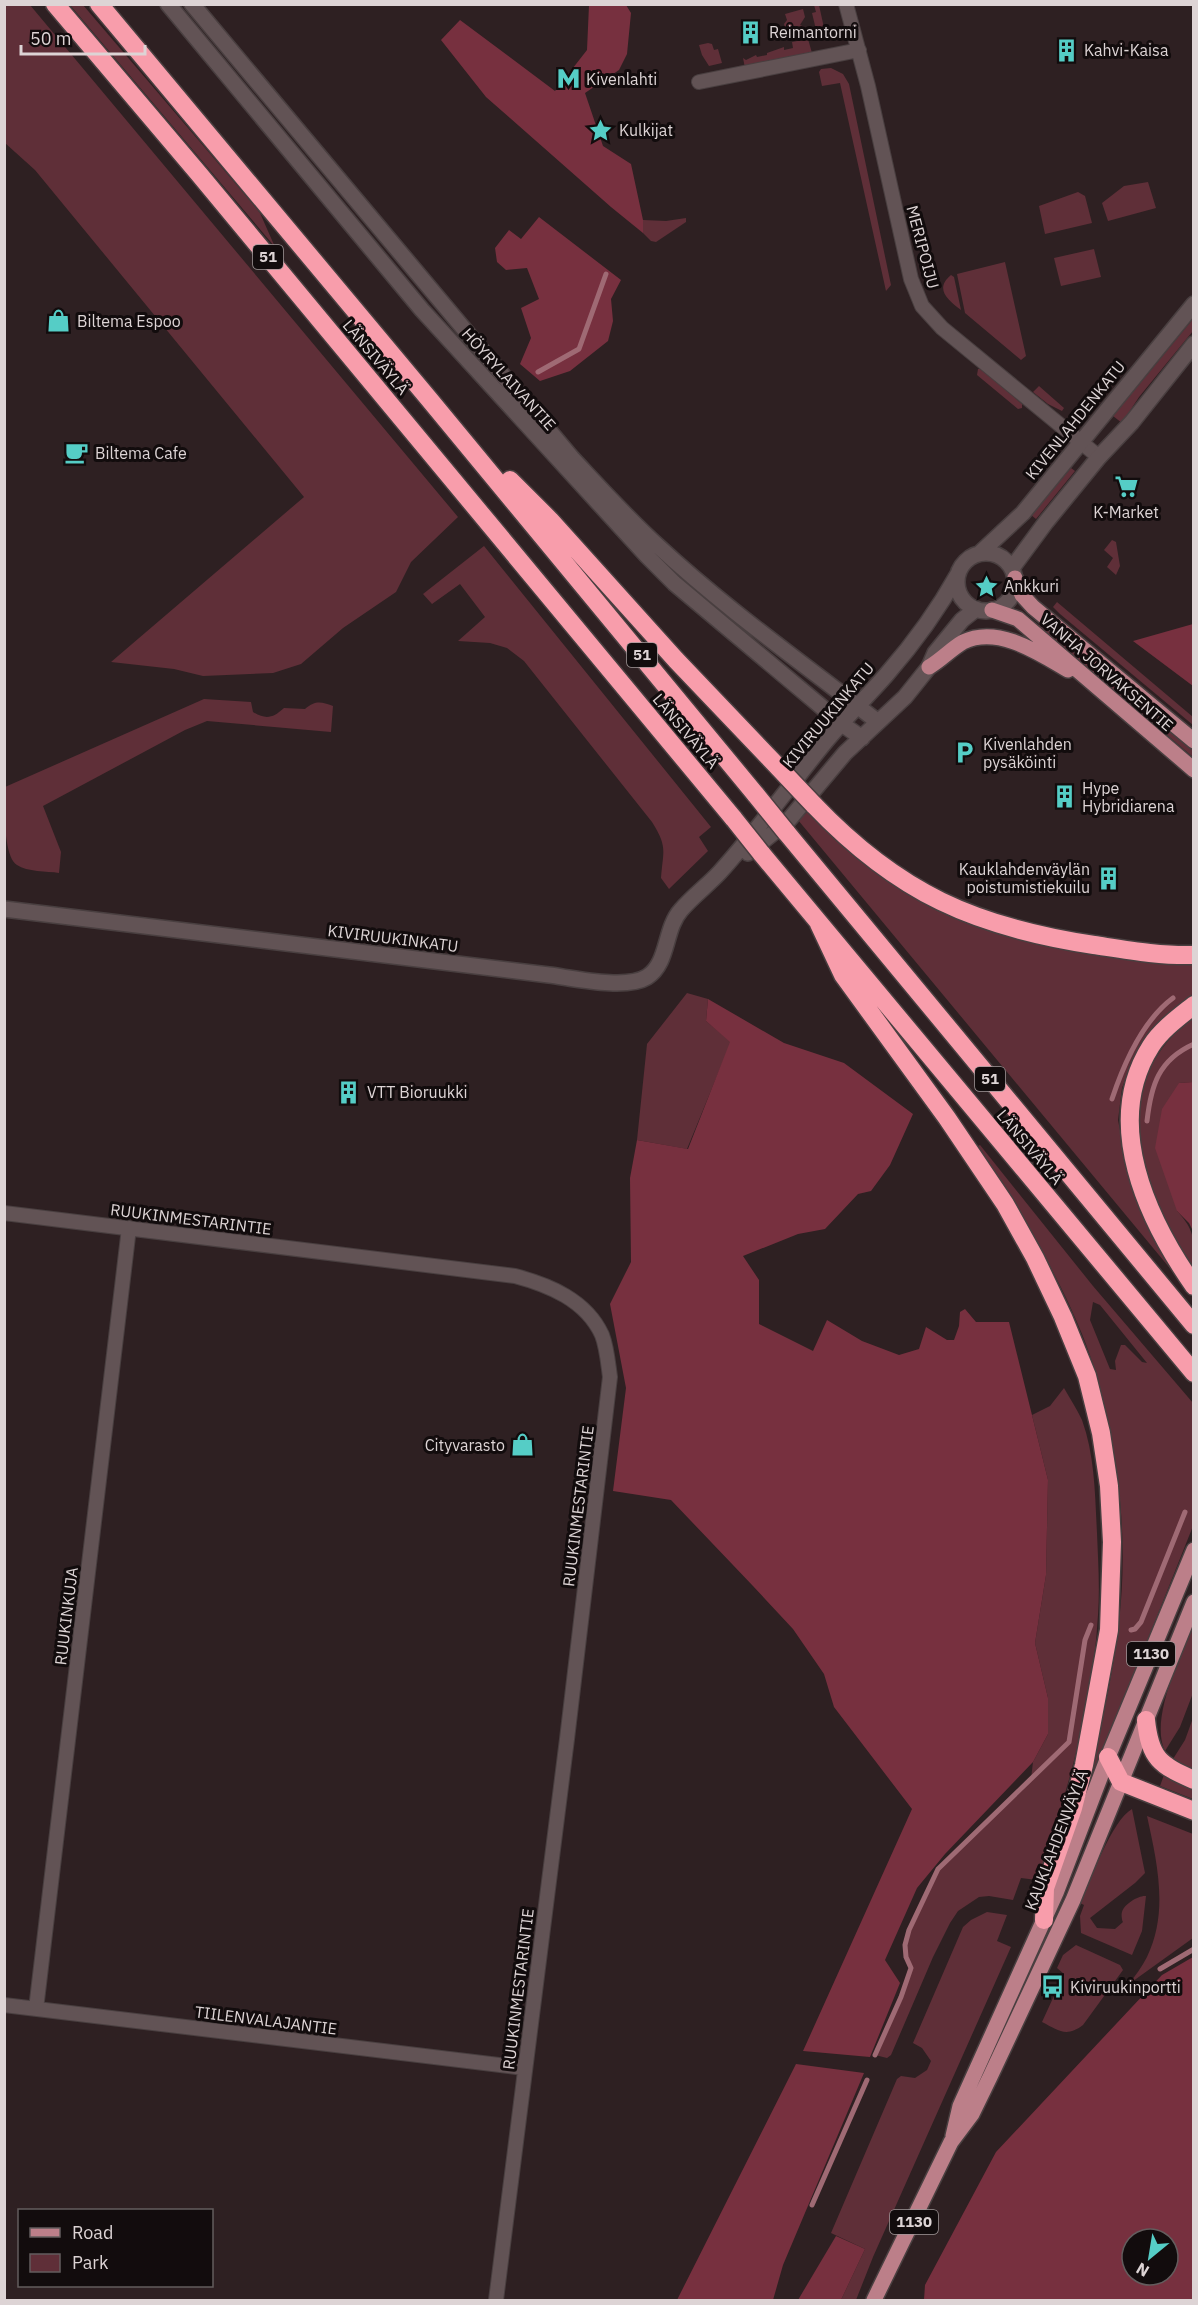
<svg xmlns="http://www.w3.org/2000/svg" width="1198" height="2305" font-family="'IBM Plex Sans',sans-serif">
<rect width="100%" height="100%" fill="#2e2022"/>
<path fill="#5f2f38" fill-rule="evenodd" d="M5 4 30 5 458 517 411 562 396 592 343 628 301 664 273 673 203 676 174 669 111 662 304 497 35 170 5 143Z
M70 5H83L247 197 260 213 275 247Z
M814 5H819L826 37 818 38 812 13 816 12Z
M803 9 805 17 800 25 805 27 807 35 788 39 784 24 787 20 785 14Z
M808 39 812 53 745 68 743 58 746 60 756 55 757 57 767 55V53L784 47V50L793 48 792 42Z
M708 43 712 44 714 50 718 49 722 63 709 66 702 55 699 45Z
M831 68 843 74 849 84 891 285 886 291 840 83 822 86 819 72 821 69Z
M1148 182 1156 208 1108 221 1102 203 1124 186Z
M1078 192 1085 196 1092 223 1045 234 1039 206Z
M686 218V222L656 242 651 241 643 233V220L666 221Z
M1094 249 1101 277 1061 286 1054 258Z
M1005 262 1026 356 1021 360 965 313 957 274Z
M951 275 954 277 961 310C948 300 934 289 951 275Z
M1193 319V331L1139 397 1122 423 1113 416Z
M978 369H981L1022 404V408L1018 409 977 375Z
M1039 386 1064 408 1062 411 1048 404 1033 392Z
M1071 468 1075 471 1036 519 1031 515Z
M1112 540 1116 542 1120 566 1116 575 1107 567 1113 558 1104 550Z
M484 546 711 827 699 837 708 851 669 889 661 878C663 851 668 847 652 822L524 661 507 648 490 643 458 641 485 617 460 584 432 604 423 594Z
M1057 602 1193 717V725L1060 614 1053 607Z
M1042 621 1193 749V757L1038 626Z
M204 699 251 702 253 712C266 720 273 718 284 708L305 709C316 700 321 702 333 706L331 732 207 721 185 730 43 806 61 852 59 873C47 871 27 872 17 865 3 857 4 803 5 787Z
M807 812C843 848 882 879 926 904 937 910 949 914 960 919 1034 950 1114 958 1193 964V994L1159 1023 1133 1059 1122 1088 1118 1120 1129 1178 1173 1272 798 820Z
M687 993 708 999 706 1021 731 1042 687 1149 637 1140 647 1044Z
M1193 1016V1082L1179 1083 1177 1211C1198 1234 1193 1241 1193 1271 1143 1183 1099 1095 1193 1016Z
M980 1145 1093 1286 1193 1403V1526L1097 1767 1092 1769C1102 1720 1114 1670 1119 1621 1130 1530 1116 1419 1082 1334 1055 1267 1016 1207 978 1146ZM1093 1302 1100 1305 1147 1363 1142 1362 1125 1345H1121L1115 1361 1116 1370 1110 1369 1090 1320Z
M1064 1388C1070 1399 1077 1409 1082 1420 1095 1456 1095 1495 1097 1533 1098 1560 1100 1587 1098 1615 1093 1705 1067 1795 1037 1880L1021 1878 1013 1900 989 1896 979 1897 958 1911 950 1923 933 1957 891 2055 887 2058 875 2055 901 1997 911 1968 906 1957 905 1945 909 1930 938 1869 1031 1779 1033 1762 1048 1734V1698L1035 1643 1046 1575 1048 1480 1032 1415 1050 1406Z
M1193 1623V1693L1180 1727 1165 1751C1149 1719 1182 1654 1193 1623Z
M1193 1718V1771L1173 1759 1185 1740Z
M1164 1775 1193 1790V1799L1160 1786Z
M1132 1809 1145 1873 1135 1883 1090 1918 1097 1928 1115 1929 1123 1922C1122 1921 1121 1914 1122 1912 1124 1904 1139 1895 1146 1896L1142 1931 1132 1955 1081 1933 1080 1916 1084 1905 1080 1903C1090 1881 1112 1820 1132 1809Z
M1147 1816 1193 1834V1938L1129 1984C1135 1976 1142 1967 1147 1957 1169 1912 1157 1862 1147 1816Z
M987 1912 1007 1915 997 1941 1011 1947 873 2257 856 2300H841L865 2249 831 2233 897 2079 901 2076 915 2078 927 2070 931 2061 922 2048 913 2043 963 1927 971 1920Z
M1076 1945 1120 1965 1123 1970 1083 2025C1066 2038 1058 2030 1042 2022L1064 1974 1057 1968 1063 1955Z"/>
<path fill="#77303f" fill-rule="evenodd" d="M589 5H626L631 13 627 54 619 70 585 93 603 146 631 164 643 220V233L611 207 486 97 441 40 460 20 555 91 587 50Z
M539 217 621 280 611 299 613 321 608 341 570 371 540 381 520 364 531 338 521 308 539 299 527 268 506 270 497 262 495 248 509 230 521 239Z
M1193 624V686L1133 641Z
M708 999 784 1043 844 1063 913 1114 890 1165 871 1191 858 1194 825 1229 798 1234 743 1256 759 1280V1324L813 1351 827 1320 862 1341 899 1355 919 1349 926 1327 947 1340H954L959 1326 960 1312 965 1309 976 1322H1009L1048 1480 1046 1575 1035 1643 1048 1698V1734L1033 1762 945 1854 917 1888 885 1960 900 1983 870 2057 803 2051 912 1809 834 1707 824 1674 793 1629 753 1586 671 1500 613 1491 626 1388 610 1304 631 1262 630 1178 637 1140 688 1149 730 1042 706 1021Z
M1193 1082H1194L1193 1231 1189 1223 1177 1211 1155 1148 1162 1109 1179 1083Z
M1193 1957V2300H924L925 2285 996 2152 1162 1975ZM1132 2239H1168V2275H1132Z
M796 2064 864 2073 783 2265 773 2300H677Z
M836 2236 865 2249 841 2300H798Z"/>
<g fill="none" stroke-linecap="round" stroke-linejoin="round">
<path stroke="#9f6a74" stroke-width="5" d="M538 372 579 349 606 274
M1112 1099C1124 1063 1142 1021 1173 998
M1147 1121C1151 1086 1158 1060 1194 1044
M1131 1630 1135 1629 1141 1622 1185 1512
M1160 1969 1194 1949
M875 2055 901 1997 911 1968 906 1957 905 1945 909 1930 938 1869 1069 1742 1085 1640 1091 1625
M812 2205 867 2080"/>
<defs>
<path id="street" d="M846 4 868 86 911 279 922 306 942 328 1099 457
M699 82 859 50
M4 1213 515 1276C549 1285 586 1300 602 1335 607 1348 608 1363 610 1377L567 1739 496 2300
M4 2005 524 2068
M36 2009 129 1228"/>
<path id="secondary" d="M168 4 422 310 647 556 674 583 842 724 862 738
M192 4 572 458C600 488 628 519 658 546 727 610 804 664 878 722
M980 553 1023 513 1194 304
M957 582a29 29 0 1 1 58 0a29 29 0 1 1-58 0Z
M1012 568 1046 522 1099 457 1132 422 1194 344
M748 853 788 821 845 753 905 697 929 667 935 653 962 620 976 609
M4 909 549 975C573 978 626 990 647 977 669 963 664 929 681 910 693 896 708 885 720 872 758 830 790 785 826 741 845 718 867 697 887 674 914 643 938 610 958 574"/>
<path id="primary" d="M1015 578 1022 595 1033 607 1194 741
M992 610 1018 619 1194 770
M929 667C941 660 951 649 963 642 998 625 1039 653 1068 670
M953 2136 960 2106 1056 1893 1108 1757 1194 1550
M874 2300 951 2142 972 2114 990 2077 1073 1900 1194 1602"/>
<path id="highway" d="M55 4 199 174 734 819
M99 4 429 399 756 795
M510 480 550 520 676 660 779 768
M814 805C898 893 975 927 1094 945 1127 950 1160 956 1194 955
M786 832 1194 1325
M761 853 1194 1373
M819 924 843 975 947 1118 1005 1204 1035 1258 1063 1317 1087 1376 1101 1433 1109 1486 1112 1542 1109 1630 1084 1765 1073 1808 1045 1888 1044 1920
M1194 1005C1179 1017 1161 1030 1151 1046 1102 1123 1147 1219 1194 1286
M1146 1720C1150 1759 1160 1765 1194 1780
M1108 1757 1121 1782 1194 1811"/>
</defs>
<use href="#street" stroke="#493f40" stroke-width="16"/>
<use href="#secondary" stroke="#493f40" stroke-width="18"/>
<use href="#primary" stroke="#493f40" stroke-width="18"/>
<use href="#highway" stroke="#493f40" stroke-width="21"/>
<use href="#street" stroke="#625355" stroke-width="14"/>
<use href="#secondary" stroke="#625355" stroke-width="15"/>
<use href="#primary" stroke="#bc7f89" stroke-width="15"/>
<use href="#highway" stroke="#f89dab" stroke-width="18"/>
<defs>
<path id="highway-bridge" d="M779 768 814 805
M756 795 786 832
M734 819 761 853"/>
</defs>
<use href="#highway-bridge" stroke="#493f40" stroke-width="21" stroke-linecap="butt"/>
<use href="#highway-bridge" stroke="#f89dab" stroke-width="18"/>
</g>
<defs>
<symbol id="building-bare" viewBox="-9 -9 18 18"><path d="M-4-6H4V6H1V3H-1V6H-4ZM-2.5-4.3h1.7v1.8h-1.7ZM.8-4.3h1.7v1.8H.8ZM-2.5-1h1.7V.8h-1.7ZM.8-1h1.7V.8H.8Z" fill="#55cdc6" stroke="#120c0d" stroke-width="2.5" paint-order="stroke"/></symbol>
<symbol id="metro-bare" viewBox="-9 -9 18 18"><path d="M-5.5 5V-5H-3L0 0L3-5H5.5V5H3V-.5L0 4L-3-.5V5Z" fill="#55cdc6" stroke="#120c0d" stroke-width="2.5" paint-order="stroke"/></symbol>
<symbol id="sight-bare" viewBox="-9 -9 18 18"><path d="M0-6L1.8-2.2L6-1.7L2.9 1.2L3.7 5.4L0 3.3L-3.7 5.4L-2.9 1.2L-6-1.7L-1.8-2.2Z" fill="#55cdc6" stroke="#120c0d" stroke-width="2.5" paint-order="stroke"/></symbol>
<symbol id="shop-bare" viewBox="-9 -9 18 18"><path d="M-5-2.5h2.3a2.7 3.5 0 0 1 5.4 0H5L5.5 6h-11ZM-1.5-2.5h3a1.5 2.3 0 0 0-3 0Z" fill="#55cdc6" stroke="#120c0d" stroke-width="2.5" paint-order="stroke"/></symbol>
<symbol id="cafe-bare" viewBox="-9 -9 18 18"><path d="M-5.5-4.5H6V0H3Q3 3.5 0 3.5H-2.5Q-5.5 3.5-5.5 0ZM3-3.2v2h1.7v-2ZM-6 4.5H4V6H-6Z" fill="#55cdc6" stroke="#120c0d" stroke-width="2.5" paint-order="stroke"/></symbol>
<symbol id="supermarket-bare" viewBox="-9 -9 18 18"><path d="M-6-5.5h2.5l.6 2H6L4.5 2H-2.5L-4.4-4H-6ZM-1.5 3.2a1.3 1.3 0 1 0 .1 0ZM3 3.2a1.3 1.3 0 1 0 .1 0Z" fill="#55cdc6" stroke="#120c0d" stroke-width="2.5" paint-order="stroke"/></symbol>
<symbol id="parking-bare" viewBox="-9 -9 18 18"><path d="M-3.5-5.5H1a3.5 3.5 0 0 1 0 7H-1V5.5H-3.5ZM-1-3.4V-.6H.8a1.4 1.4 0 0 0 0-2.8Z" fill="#55cdc6" stroke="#120c0d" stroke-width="2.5" paint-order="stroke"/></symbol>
<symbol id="bus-bare" viewBox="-9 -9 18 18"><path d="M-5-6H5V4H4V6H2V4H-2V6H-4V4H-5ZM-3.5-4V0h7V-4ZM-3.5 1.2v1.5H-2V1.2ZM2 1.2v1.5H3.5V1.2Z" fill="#55cdc6" stroke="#120c0d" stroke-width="2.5" paint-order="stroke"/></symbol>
</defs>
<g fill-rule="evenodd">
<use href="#building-bare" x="734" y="16" width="33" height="33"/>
<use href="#building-bare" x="1050" y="34" width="33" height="33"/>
<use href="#metro-bare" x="552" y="62" width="33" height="33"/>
<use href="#sight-bare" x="584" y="114" width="33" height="33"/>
<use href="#shop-bare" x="42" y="304" width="33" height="33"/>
<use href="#cafe-bare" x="60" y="436" width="33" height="33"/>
<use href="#supermarket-bare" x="1110" y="470" width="33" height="33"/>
<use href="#sight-bare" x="970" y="570" width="33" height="33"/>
<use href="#parking-bare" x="948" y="736" width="33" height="33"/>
<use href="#building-bare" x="1048" y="780" width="33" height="33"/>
<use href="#building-bare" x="1092" y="862" width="33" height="33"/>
<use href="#building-bare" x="332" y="1076" width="33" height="33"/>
<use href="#shop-bare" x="506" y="1428" width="33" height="33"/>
<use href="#bus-bare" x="1036" y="1970" width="33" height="33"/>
</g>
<g text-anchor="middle" stroke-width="6" stroke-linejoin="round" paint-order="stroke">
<g fill="#120c0d" stroke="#a09899" stroke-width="1.5">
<rect x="253" y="245" width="30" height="24" rx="4.5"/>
<rect x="627" y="643" width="30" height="24" rx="4.5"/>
<rect x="975" y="1067" width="30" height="24" rx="4.5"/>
<rect x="1127" y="1642" width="48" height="24" rx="4.5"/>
<rect x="890" y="2210" width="48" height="24" rx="4.5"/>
</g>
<g font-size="15" font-weight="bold" fill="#ddd4d5">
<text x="268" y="262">51</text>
<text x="642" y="660">51</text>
<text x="990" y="1084">51</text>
<text x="1151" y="1659">1130</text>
<text x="914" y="2227">1130</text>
</g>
<g font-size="16" fill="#ddd4d5" stroke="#120c0d" text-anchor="start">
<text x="769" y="38">Reimantorni</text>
<text x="1084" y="56">Kahvi-Kaisa</text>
<text x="586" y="85">Kivenlahti</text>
<text x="619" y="136">Kulkijat</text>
<text x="77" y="327">Biltema Espoo</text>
<text x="95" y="459">Biltema Cafe</text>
<text x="1126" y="518" text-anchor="middle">K-Market</text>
<text x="1004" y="592">Ankkuri</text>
<text x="983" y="750">Kivenlahden<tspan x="983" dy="18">pysäköinti</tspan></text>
<text x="1082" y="794">Hype<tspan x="1082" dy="18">Hybridiarena</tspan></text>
<text x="1090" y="875" text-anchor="end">Kauklahdenväylän<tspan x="1090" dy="18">poistumistiekuilu</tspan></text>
<text x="367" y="1098">VTT Bioruukki</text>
<text x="505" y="1451" text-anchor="end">Cityvarasto</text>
<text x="1070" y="1993">Kiviruukinportti</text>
</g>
<g font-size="16" fill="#ddd4d5" stroke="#120c0d">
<text transform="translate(923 247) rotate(75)" y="6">MERIPOIJU</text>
<text transform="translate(376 357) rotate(50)" y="6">LÄNSIVÄYLÄ</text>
<text transform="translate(509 379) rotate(48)" y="6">HÖYRYLAIVANTIE</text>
<text transform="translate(1075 420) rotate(-51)" y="6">KIVENLAHDENKATU</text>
<text transform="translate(1107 672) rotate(41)" y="6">VANHA JORVAKSENTIE</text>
<text transform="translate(828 715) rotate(-50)" y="6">KIVIRUUKINKATU</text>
<text transform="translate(686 731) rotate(50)" y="6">LÄNSIVÄYLÄ</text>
<text transform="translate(393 938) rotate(7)" y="6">KIVIRUUKINKATU</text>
<text transform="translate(1030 1147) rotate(50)" y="6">LÄNSIVÄYLÄ</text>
<text transform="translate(191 1219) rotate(7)" y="6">RUUKINMESTARINTIE</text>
<text transform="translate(578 1506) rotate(-83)" y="6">RUUKINMESTARINTIE</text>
<text transform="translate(66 1616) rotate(-83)" y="6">RUUKINKUJA</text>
<text transform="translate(1056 1840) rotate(-69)" y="6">KAUKLAHDENVÄYLÄ</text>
<text transform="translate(518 1989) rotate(-83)" y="6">RUUKINMESTARINTIE</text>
<text transform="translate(266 2020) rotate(7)" y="6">TIILENVALAJANTIE</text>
</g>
</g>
<rect width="1198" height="2305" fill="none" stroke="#ddd4d5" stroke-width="12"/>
<rect x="18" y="2209" width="195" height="78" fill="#120c0d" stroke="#635c5d" stroke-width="1.5"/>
<rect x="30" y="2228" width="30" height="9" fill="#bc7f89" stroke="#635c5d" stroke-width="1.5"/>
<text x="72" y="2239" font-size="18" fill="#ddd4d5">Road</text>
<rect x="30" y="2254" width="30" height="18" fill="#5f2f38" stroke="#635c5d" stroke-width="1.5"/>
<text x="72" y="2269" font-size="18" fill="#ddd4d5">Park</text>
<g transform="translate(1150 2257) rotate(210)"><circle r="28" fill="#120c0d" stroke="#635c5d" stroke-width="1.5"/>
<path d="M0-4.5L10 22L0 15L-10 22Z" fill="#55cdc6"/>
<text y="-9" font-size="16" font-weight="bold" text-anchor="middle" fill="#ddd4d5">N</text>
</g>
<path d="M21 45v9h124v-9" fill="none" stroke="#ddd4d5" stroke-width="3"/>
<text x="30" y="45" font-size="18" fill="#ddd4d5" stroke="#120c0d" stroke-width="4.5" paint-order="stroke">50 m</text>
</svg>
